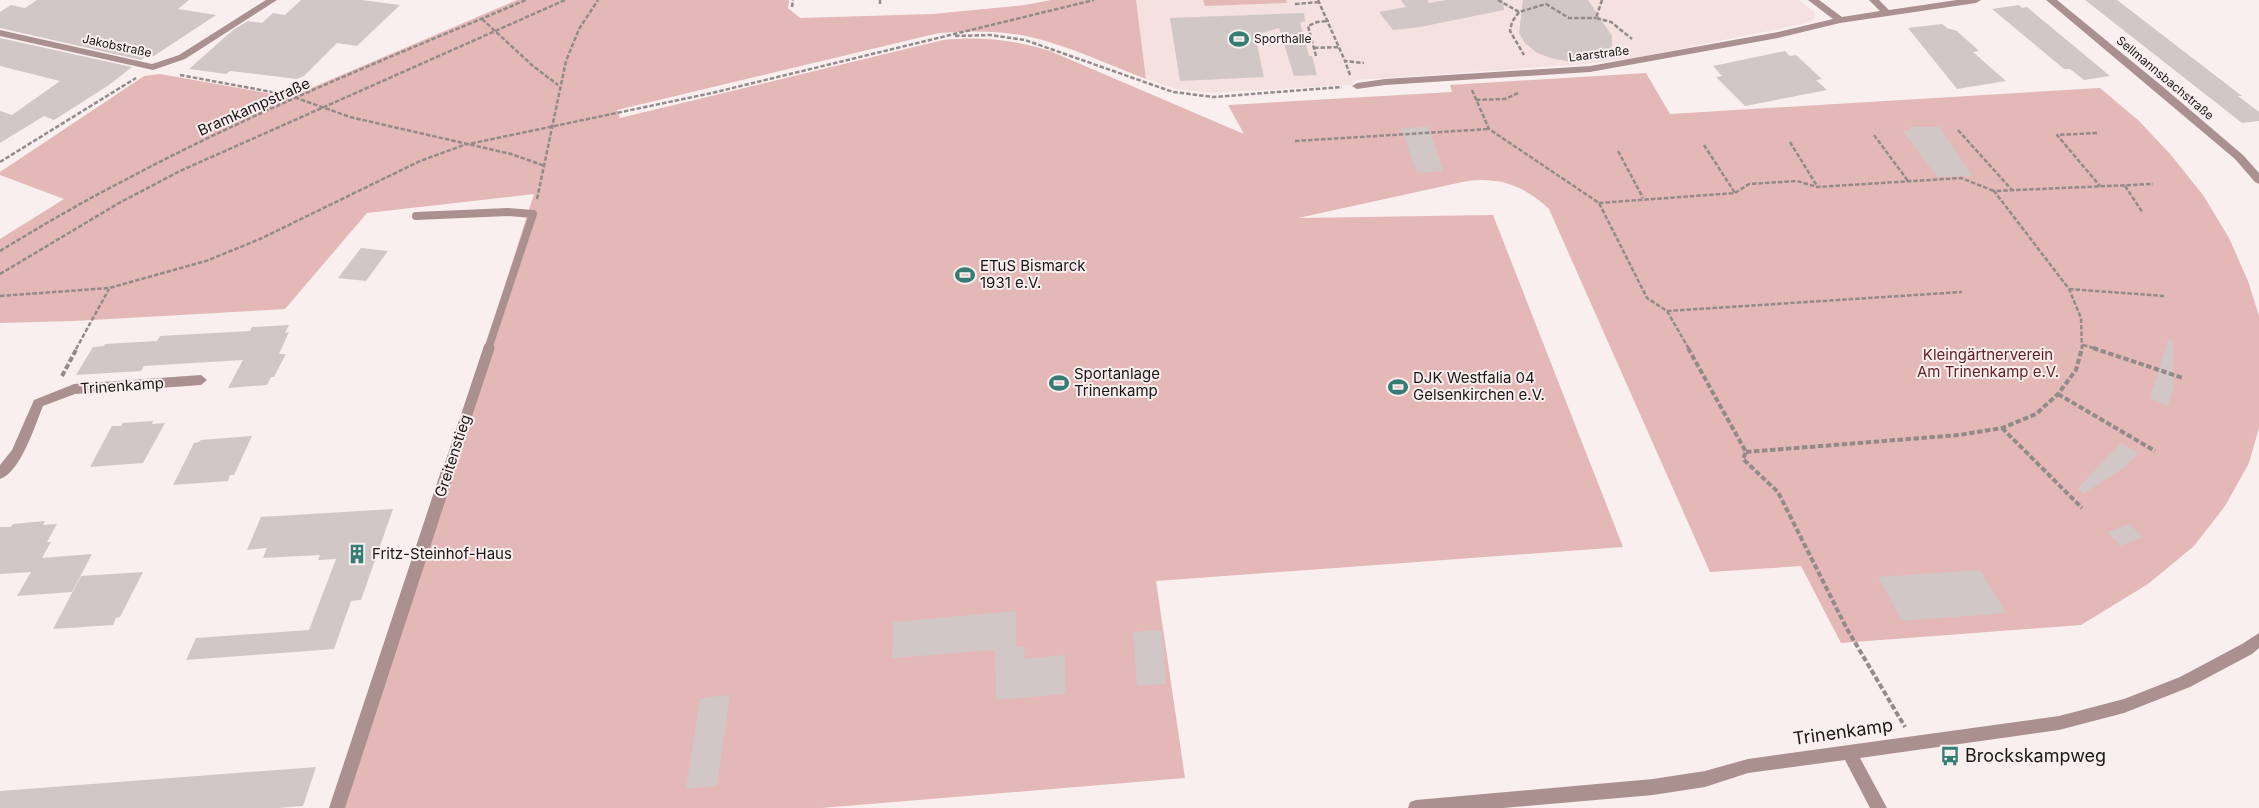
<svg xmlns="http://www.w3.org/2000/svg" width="2259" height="808" font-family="Inter,sans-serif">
<rect width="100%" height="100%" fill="#faefef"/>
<path fill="#f4e1e0" d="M1136 0H1799L1814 12 1815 18 1808 23 1634 58 1586 64 1357 80 1351 85 1211 93 1176 89 1146 79Z"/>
<path fill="#e3b8b6" d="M517 0H789L788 8 800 18 933 14 1025 5 1051 0H1136L1146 79C1107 64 1067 45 1026 36 997 30 968 31 939 33L617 110 620 118 943 40C980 36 1015 40 1050 51L1244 134 1228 105 1452 92 1450 85 1646 73 1670 114 2100 88 2139 121 2171 155 2203 195 2229 238 2248 281 2259 316V428L2249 463 2225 506 2194 546 2148 584 2081 625 1841 643 1801 566 1710 572 1549 209C1525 186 1500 177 1467 181L1298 218 1493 215 1623 547 1156 581 1185 778 821 808H339L534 194 367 213 285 309 74 321 0 323V239L64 199 0 175V172L144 76 160 74 290 97Z
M1203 0H1286L1287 3 1205 6Z"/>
<path fill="#d1c7c6" d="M37 0H189L178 9 216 15 154 56 148 55 141 60 0 28V12L11 5 25 8Z
M301 0H362L400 5 357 46 337 43 304 76 297 79 230 71 226 74 189 69 233 30 248 21 262 23 273 13 285 15Z
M1401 0H1427L1429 3 1446 0H1503L1504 10 1420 27 1393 30 1379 12 1406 7Z
M1523 0H1588L1612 36V46L1605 55 1591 61 1573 62 1554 59 1537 53 1525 43 1519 33Z
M2085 0H2117L2242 96H2238L2259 112V121L2242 123Z
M2019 5 2022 8 2027 7 2110 76 2084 80 2070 69H2064L1992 9Z
M1304 13 1305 21 1300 23 1309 56H1312L1317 75 1294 76 1279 28 1255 35 1264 77 1180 81 1170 18Z
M1942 24 1947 28 1957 31 1979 51 1973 52 2006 81 1957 89 1908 28Z
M0 38 132 67 109 85 54 120 44 116 0 143V111L12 115 60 81 0 66Z
M1785 51 1790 56 1796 55 1822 79 1816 80 1827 90 1745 106 1716 77 1722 76 1713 66Z
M1429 127 1443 171 1417 173 1401 128Z
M1909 127H1940L1972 176 1937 177 1902 130H1911Z
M361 248 388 251 366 281 338 278Z
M289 325 285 333 289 332 279 354H286L274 377H271L267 385 228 388 243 360 144 366 141 371 76 375 93 347 104 346 105 344 157 341 160 336 250 331 252 327Z
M2168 339 2173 340V390L2168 406 2150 398Z
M153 421 152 424 165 423 143 463 90 467 112 426H121L123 423Z
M252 436 234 475H230L228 481 173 485 194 443 199 442 201 440Z
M2121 443 2138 453 2125 467 2083 494 2078 488Z
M393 509 361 600 351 601 334 649 186 660 196 638 309 630 336 559 318 560 320 555 263 558 267 548 247 550 261 517Z
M45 521 43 525 57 524 47 542H51L42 558 92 554 72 592 17 596 31 572 0 574V527H11L13 524Z
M2129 524 2143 537 2121 546 2107 532Z
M1980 570 2006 613 1902 621 1878 577Z
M143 572 120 617 116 618 113 625 53 629 81 576Z
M1016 611V647L1024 646 1025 659 1065 655 1066 694 996 700 995 650 892 658 893 622Z
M1162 630 1166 684 1137 686 1133 632Z
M730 695 717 786 686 789 700 698Z
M316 767 303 806 277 808H0V791Z"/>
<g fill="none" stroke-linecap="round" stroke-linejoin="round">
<path stroke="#928b8a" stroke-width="2.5" stroke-dasharray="4.5 2" stroke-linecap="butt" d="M880 0V4
M1318 0 1345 61
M1498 0 1519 12 1546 4 1569 18H1596
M1602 0 1596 18 1611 22 1632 39
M1295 4 1320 2
M792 7 793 0
M1519 12 1512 22 1510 31 1524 55
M482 19 533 66 558 85
M955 36 990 35 1025 40 1173 92 1214 97 1342 87
M1314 48 1339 47
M1316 56 1308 26 1317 22 1329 21
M180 75 288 95 350 117 511 154 545 166
M1350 75 1345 61 1364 63
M1472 90 1489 129 1599 203 1647 298 1667 311 1689 349
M1476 100 1505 99 1518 93
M1958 130 2012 190
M2097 133 2057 135 2100 186
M1874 135 1908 181
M1295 141 1489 129
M1790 142 1817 186
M1704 145 1735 193
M1618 151 1643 198
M0 162 136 78
M2125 186 2143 213
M537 199 566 61 579 29 598 0
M1599 203 1735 193 1749 184 1797 181 1817 187 1961 178 1994 191
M0 251C41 226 82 202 125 180 254 111 391 57 526 0
M0 274 119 203 180 171 565 0
M2069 289 2164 296
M0 296 109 288 206 261 260 239 420 161 464 145 712 93 1094 0
M1667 311 1962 292
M2083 345 2097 349
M76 349 109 289
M2082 349 2081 318 2069 289 1994 191 2153 184"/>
<path stroke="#928b8a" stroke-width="4" stroke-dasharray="5.5 2.5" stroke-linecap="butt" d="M1688 348 1746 452 1743 459 1778 492 1847 629 1905 727
M2093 348 2183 378
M62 376 77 348
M2058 394 2155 451
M2002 428 2082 508
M1746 452 1959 435 2002 428 2036 414 2058 394 2076 370 2082 348"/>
<path stroke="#aa918f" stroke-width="8" d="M416 216 508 212 533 214 488 349"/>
<path stroke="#aa918f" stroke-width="11" d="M448 471 489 348"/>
<path fill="#aa918f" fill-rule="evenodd" d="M266 0H277L185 59 153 70 0 36V30L152 64 179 55Z
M1808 0H1819L1842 17 1880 11 1869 0H1879L1889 10 1957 0H1981L1976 3 1840 23 1778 38 1590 72 1385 85 1357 89 1352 86 1357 83 1385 79 1590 66 1778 32 1833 19Z
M2046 0H2057L2162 86 2243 155 2259 173V184L2255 182 2235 159Z
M201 375 207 380 201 385 75 394 43 406C35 425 21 472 0 479V465L12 450 34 400 74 384Z
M448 466 453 467 455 471 345 808H329L441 471 443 467Z
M2259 633V648L2252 654 2190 687 2124 713 2059 730 1860 758 1887 808H1870L1845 760 1748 773 1705 787 1653 795 1503 808H1408L1410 802 1416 800 1653 779 1705 771 1748 759 2059 716 2124 699 2180 677 2242 644Z"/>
</g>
<defs>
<symbol id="stadium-bare" viewBox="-9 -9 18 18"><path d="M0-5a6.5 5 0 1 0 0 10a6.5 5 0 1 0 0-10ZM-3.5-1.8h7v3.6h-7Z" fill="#357c73" stroke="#faefef" stroke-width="2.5" paint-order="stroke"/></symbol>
<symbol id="building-bare" viewBox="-9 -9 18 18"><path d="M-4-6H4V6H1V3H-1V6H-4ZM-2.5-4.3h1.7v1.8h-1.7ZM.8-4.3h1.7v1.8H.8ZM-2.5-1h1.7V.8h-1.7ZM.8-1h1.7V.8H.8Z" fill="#357c73" stroke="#faefef" stroke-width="2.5" paint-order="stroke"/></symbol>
<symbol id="bus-bare" viewBox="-9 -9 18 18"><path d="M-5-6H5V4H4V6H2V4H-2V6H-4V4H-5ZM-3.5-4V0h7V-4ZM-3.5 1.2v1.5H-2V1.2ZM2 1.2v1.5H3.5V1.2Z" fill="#357c73" stroke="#faefef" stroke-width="2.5" paint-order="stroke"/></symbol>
</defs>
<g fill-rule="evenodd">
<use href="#stadium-bare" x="1225" y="25" width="28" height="28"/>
<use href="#stadium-bare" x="951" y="261" width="28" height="28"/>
<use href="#stadium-bare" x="1045" y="369" width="28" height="28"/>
<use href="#stadium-bare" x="1384" y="373" width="28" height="28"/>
<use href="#building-bare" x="343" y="540" width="28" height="28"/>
<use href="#bus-bare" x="1936" y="742" width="28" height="28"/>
</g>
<g text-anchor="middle" stroke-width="4" stroke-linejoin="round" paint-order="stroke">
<g font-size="12" fill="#191615" stroke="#faefef" text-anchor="start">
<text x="1254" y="43">Sporthalle</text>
</g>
<g font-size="12" fill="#191615" stroke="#faefef">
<text transform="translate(117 46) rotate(12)" y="4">Jakobstraße</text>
<text transform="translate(1599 54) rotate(-7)" y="4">Laarstraße</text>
<text transform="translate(2165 78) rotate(40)" y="4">Sellmannsbachstraße</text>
</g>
<g font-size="15" fill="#191615" stroke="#faefef">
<text transform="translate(254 107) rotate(-24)" y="5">Bramkampstraße</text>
<text transform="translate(122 386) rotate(-4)" y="5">Trinenkamp</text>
<text transform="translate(453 456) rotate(-72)" y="5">Greitenstieg</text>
</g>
<g font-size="15" fill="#191615" stroke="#faefef" text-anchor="start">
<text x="980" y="271">ETuS Bismarck<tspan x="980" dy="17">1931 e.V.</tspan></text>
<text x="1074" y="379">Sportanlage<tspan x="1074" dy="17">Trinenkamp</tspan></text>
<text x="1413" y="383">DJK Westfalia 04<tspan x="1413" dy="17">Gelsenkirchen e.V.</tspan></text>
<text x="372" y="559">Fritz-Steinhof-Haus</text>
</g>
<g font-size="15" fill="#611d21" stroke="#faefef">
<text x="1988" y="360">Kleingärtnerverein<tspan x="1988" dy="17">Am Trinenkamp e.V.</tspan></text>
</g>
<g font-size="18" fill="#191615" stroke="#faefef">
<text transform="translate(1843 732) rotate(-8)" y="6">Trinenkamp</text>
</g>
<g font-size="18" fill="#191615" stroke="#faefef" text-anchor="start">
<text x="1965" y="762">Brockskampweg</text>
</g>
</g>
</svg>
